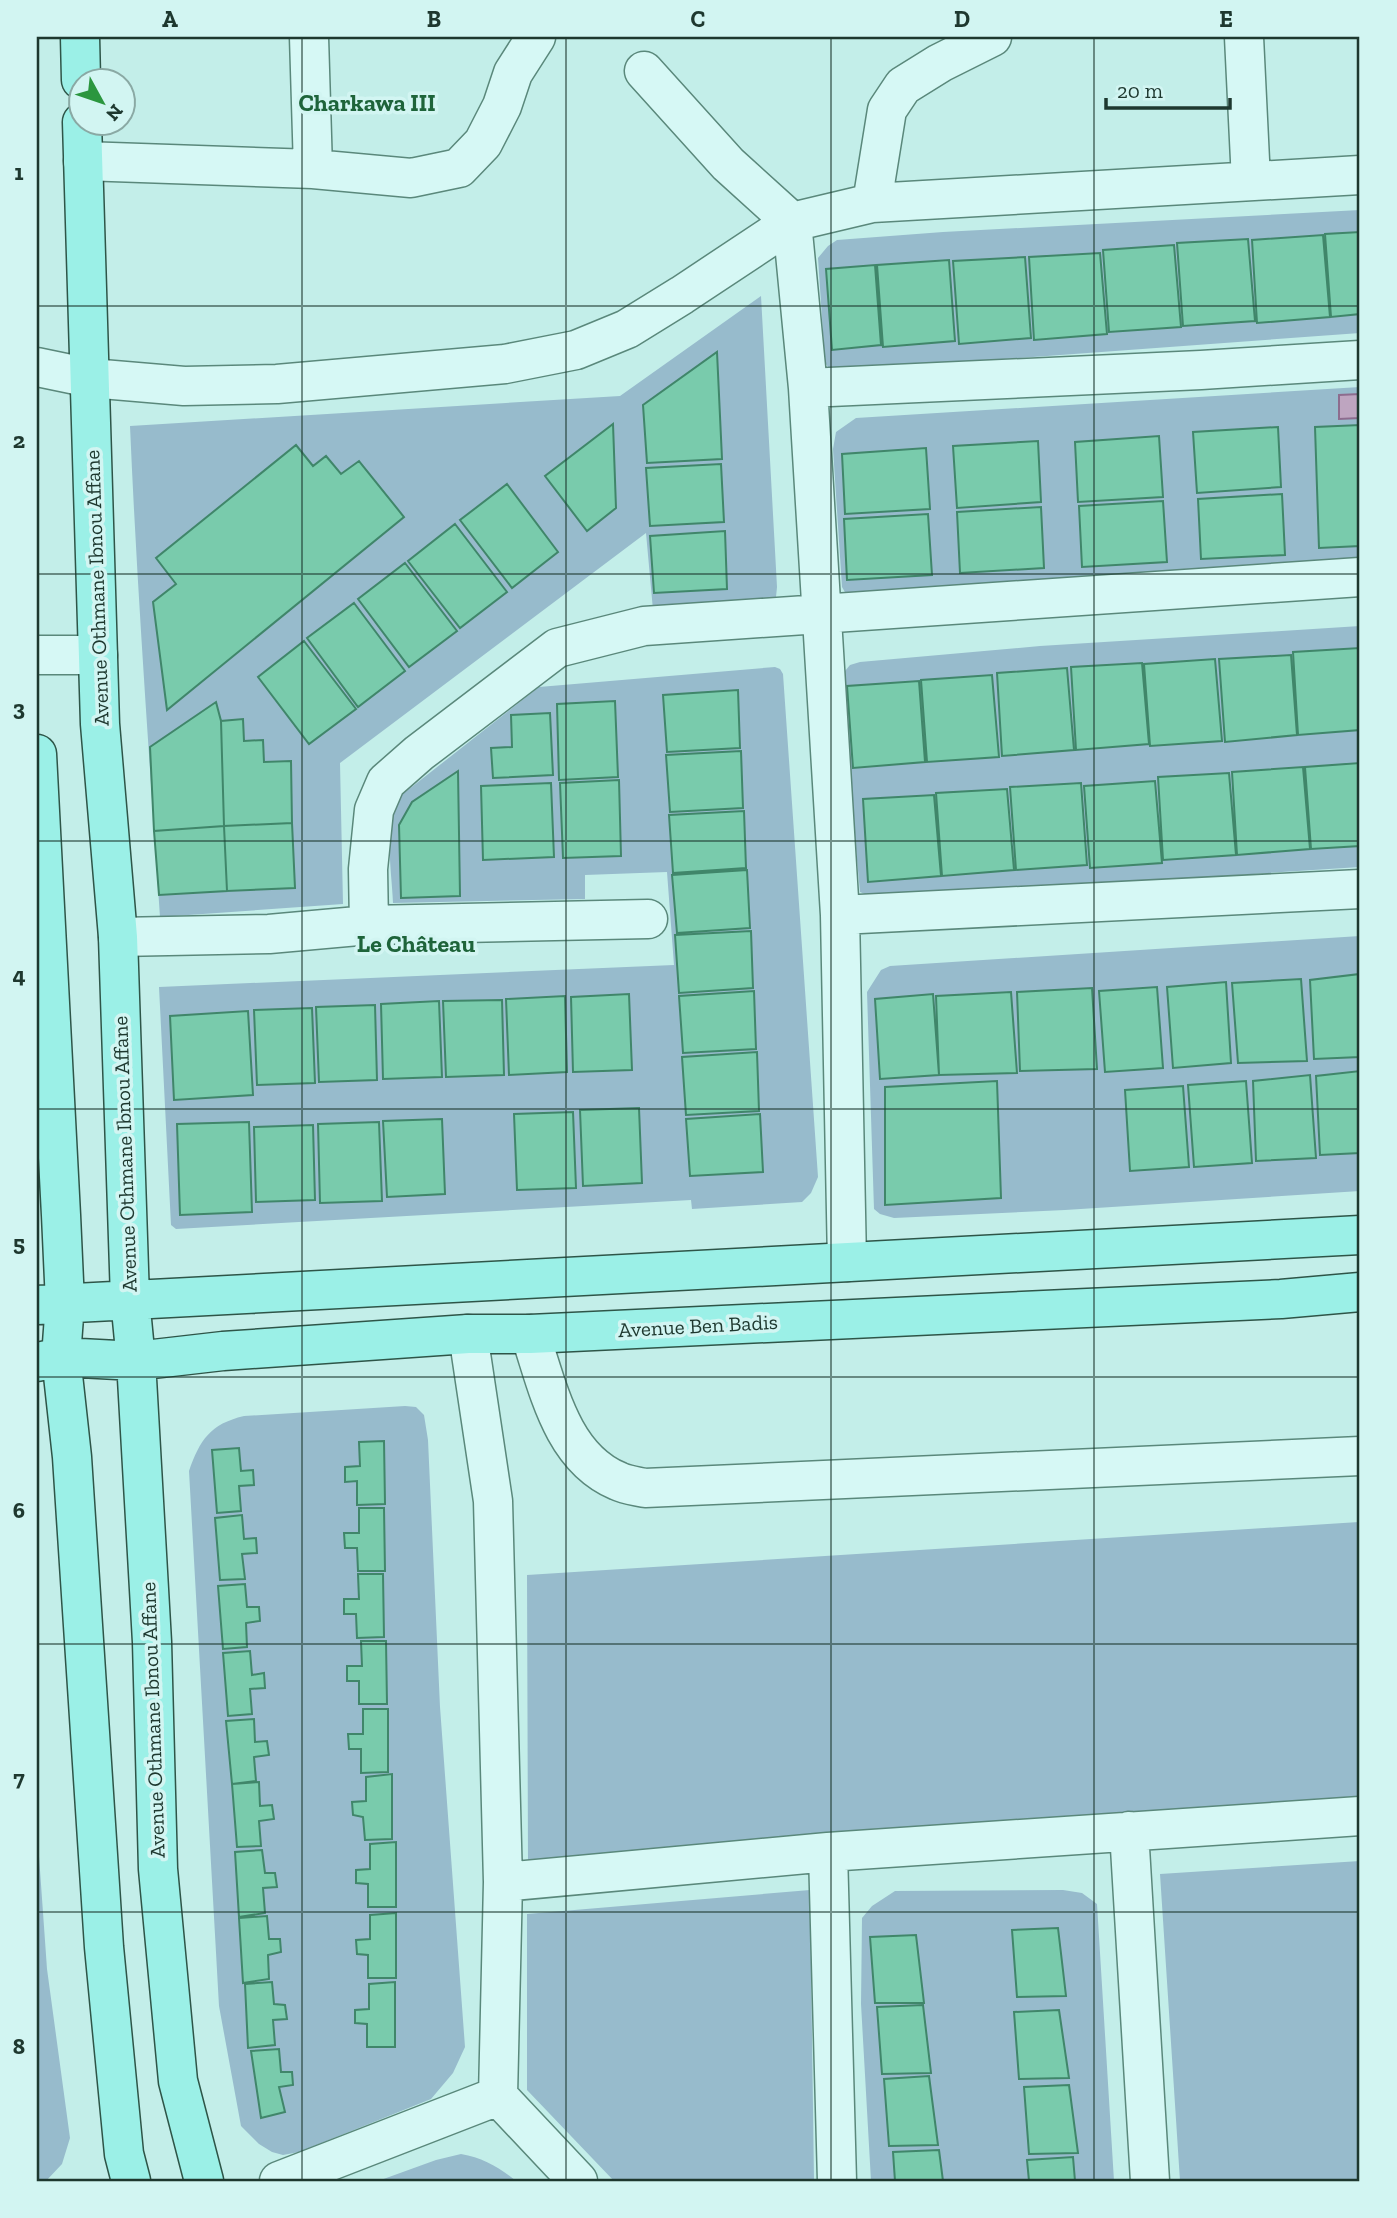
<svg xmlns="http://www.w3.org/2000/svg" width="1397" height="2218" font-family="'Zilla Slab',serif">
<rect width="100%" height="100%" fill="#c3eee9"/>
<path fill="#97bbcc" d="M1360 210V333L842 371 829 368 825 363 818 258 828 246 837 240 943 232Z
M761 296 777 587 776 597 771 603 653 610 646 533 340 763 343 904 160 917C149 753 137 589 130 426L620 396Z
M1360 387V566L846 594 842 587 833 449 836 432 856 418Z
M1360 626V867L885 898 872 897 860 892 840 677 850 665 860 662 1040 646Z
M775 667 780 669 783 674 818 1177 811 1193 802 1202 692 1209 691 1200 176 1229 171 1225 159 987 674 965 667 872 585 875V899L393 903C392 873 383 824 399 797L539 687Z
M1360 936V1191L1065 1210 894 1218 880 1214 874 1209 867 992 881 970 890 966Z
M405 1406 416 1407 424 1415 428 1440 440 1707 465 2047 453 2073 431 2099 299 2152 283 2155 272 2152 259 2144 241 2126 219 2006 189 1471C200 1440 210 1424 244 1416Z
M1359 1522 1360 1796 528 1860 527 1575Z
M37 1828 47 1969 70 2138 62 2164 46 2181H37Z
M1360 1861V2181H1180L1160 1874Z
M810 1890 814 2181H614L527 2090V1914Z
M1063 1890 1082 1893 1097 1904 1114 2181H871L861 2004 862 1918 872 1906 895 1891Z
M461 2154C483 2158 499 2167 516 2181H378L436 2160Z"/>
<path fill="#bea5c0" stroke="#8d6c8e" stroke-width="2" d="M1360 394V418L1339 419V395Z"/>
<path fill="#79cbac" stroke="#40866a" stroke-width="2" d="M1360 232V314L1331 317 1325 234Z
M1323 235 1330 317 1257 323 1252 240Z
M1248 239 1255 321 1183 326 1177 243Z
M1174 245 1181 327 1109 332 1103 250Z
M1100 253 1107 334 1034 340 1029 257Z
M1025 257 1031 338 959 344 953 261Z
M949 260 955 341 883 347 877 265Z
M875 265 881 345 832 350 826 269Z
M717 352 722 459 647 463 643 405Z
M613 424 616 508 587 531 545 476Z
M1360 425V546L1319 548 1315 427Z
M1278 427 1281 487 1197 493 1193 432Z
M1159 436 1163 497 1078 502 1075 442Z
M1038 441 1041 502 957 508 953 446Z
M296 445 313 466 326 456 341 474 359 461 404 517 167 710 153 602 176 584 156 558Z
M926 448 930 509 845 514 842 454Z
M721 464 724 522 650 526 646 468Z
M507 484 558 552 512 588 460 520Z
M1282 494 1285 555 1201 559 1198 499Z
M1163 501 1167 562 1082 567 1079 506Z
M1041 507 1044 568 960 573 957 512Z
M928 514 932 575 847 580 844 519Z
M455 524 507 592 460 628 408 561Z
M725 531 727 589 654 593 650 536Z
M405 563 457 631 409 667 358 599Z
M354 603 405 671 358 707 307 638Z
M304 641 356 709 309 744 258 677Z
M1360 648V730L1298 735 1293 652Z
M1291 655 1297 735 1225 742 1219 659Z
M1215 659 1222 741 1150 746 1144 664Z
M1142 663 1149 744 1076 750 1071 667Z
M1067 668 1074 750 1002 756 997 673Z
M992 675 999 757 927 762 921 680Z
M919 681 925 762 853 768 847 686Z
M738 690 740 748 667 752 663 695Z
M615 701 618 777 559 780 557 704Z
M216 702 221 721 224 826 154 831 150 747Z
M550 713 553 775 493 778 491 748 512 747 511 715Z
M243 719 244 741 263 740 264 762 291 761 292 823 224 826 221 721Z
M741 751 743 808 670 812 666 755Z
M1360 763V846L1311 849 1305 767Z
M1303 767 1310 849 1237 855 1232 772Z
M458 771 460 896 401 898 399 825 412 802Z
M1229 773 1236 855 1163 860 1158 777Z
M619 780 621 856 563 858 560 783Z
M1155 781 1162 863 1090 868 1084 786Z
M551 783 554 857 483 860 481 786Z
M1081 783 1087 865 1016 870 1010 787Z
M1007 789 1014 870 942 876 936 793Z
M934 795 941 876 868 882 863 799Z
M744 811 746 868 673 873 669 815Z
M292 823 295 888 227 891 224 826Z
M224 826 227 891 159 895 154 831Z
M747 870 750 928 677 933 672 875Z
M751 931 753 988 679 993 675 935Z
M1360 974V1057L1314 1059 1310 980Z
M1301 979 1307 1061 1238 1063 1232 983Z
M1226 982 1231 1063 1173 1068 1167 987Z
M1157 987 1163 1068 1105 1072 1099 991Z
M1092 988 1097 1069 1020 1071 1017 992Z
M754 991 756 1049 683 1053 679 996Z
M1011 992 1017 1073 939 1075 936 996Z
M629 994 632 1070 573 1072 571 997Z
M933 994 939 1075 880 1079 875 999Z
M565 996 567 1072 509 1075 506 999Z
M502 1000 504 1075 446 1077 443 1001Z
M439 1001 442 1077 383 1079 381 1004Z
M375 1005 377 1080 319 1082 316 1007Z
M312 1008 315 1083 257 1085 254 1010Z
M248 1011 253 1095 174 1100 170 1016Z
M757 1052 759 1111 686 1115 682 1057Z
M1360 1071V1153L1320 1155 1316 1076Z
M1310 1075 1316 1158 1256 1161 1253 1081Z
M997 1081 1001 1198 885 1205V1087Z
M1246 1081 1252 1163 1194 1167 1188 1085Z
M1183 1086 1189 1167 1130 1171 1125 1090Z
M639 1108 642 1183 583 1186 580 1110Z
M573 1112 576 1188 517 1190 514 1114Z
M760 1114 763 1172 690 1176 686 1119Z
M442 1119 445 1194 387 1197 383 1121Z
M249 1122 252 1212 180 1215 177 1124Z
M379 1122 382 1201 320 1203 318 1124Z
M313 1125 315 1200 256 1202 254 1127Z
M384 1441 385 1504 357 1505V1481L345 1482V1467L360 1466 359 1442Z
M239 1448 241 1471 253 1470 254 1485 239 1486 241 1511 217 1513 212 1450Z
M359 1508H384L385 1571H358L357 1548H345L344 1533H359Z
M242 1515 244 1539 256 1538 257 1553 242 1554 245 1579 220 1580 215 1518Z
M358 1574H383L384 1637 357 1638 356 1614H344V1599H359Z
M245 1584 247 1607H259L260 1621 246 1623 247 1647 223 1649 218 1586Z
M361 1641H386L387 1704H359V1681H347V1666H362Z
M250 1651 252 1675 264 1673 265 1688 250 1689 252 1714 228 1716 223 1653Z
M363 1709H388V1772L361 1773V1749H349L348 1734H363Z
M254 1719 255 1742 267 1741 269 1755 254 1757 256 1781 232 1784 226 1721Z
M392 1774V1839L365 1840 363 1817 353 1815 352 1802 366 1801V1777Z
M259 1782 260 1806 272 1805 274 1819 259 1821 261 1846 237 1847 232 1784Z
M396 1842V1907H368V1884L356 1883V1870L370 1869V1844Z
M262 1850 265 1873H275L277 1887 263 1888 265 1913 239 1917 235 1852Z
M396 1913V1978H368V1955L357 1954 356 1940 370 1939V1915Z
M267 1916 269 1939H280L281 1952 268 1955 269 1979 243 1983 239 1918Z
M1058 1928 1066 1996 1017 1997 1012 1930Z
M916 1935 924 2003H875L870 1937Z
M272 1982 274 2004 285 2005 287 2019 273 2020 275 2045 248 2048 245 1984Z
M395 1982V2047H367V2024L355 2023V2010L369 2009V1984Z
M923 2005 931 2073 882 2074 877 2007Z
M1059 2010 1069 2078 1019 2079 1014 2012Z
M279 2049 281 2072H292L293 2085 279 2087 285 2112 261 2118 251 2051Z
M929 2076 938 2145 889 2146 884 2079Z
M1069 2085 1078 2153 1029 2154 1024 2087Z
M939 2150 943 2181H895L893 2152Z
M1073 2157 1075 2181H1029L1027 2160Z"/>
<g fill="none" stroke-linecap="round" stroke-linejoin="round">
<defs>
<path id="minor" d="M309 37 313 169
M1244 37 1251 181
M644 71 728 164 792 222 808 388 840 915 847 1262
M83 161 313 169 411 178 459 168 483 143 502 106 513 73 536 37
M872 203 887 110 903 86 940 63 992 37
M37 367 90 378 184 386 277 384 505 364 576 350 627 329 682 295 792 222 872 203 1360 175
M808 388 1201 370 1360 360
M37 655H98
M840 915 1360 889
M369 925 648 919
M118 937 269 934 369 925 368 869 374 810 386 782 419 753 557 648 644 626 1360 577
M468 1334 493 1501 503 1882 498 2096 578 2181
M530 1334C548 1387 561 1457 618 1481 626 1485 636 1486 645 1488L1360 1456
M1129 1831 1150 2181
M828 1852 837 2181
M503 1882 828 1852 1360 1816
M279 2181 498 2096"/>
<path id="major" d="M80 37 81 80
M82 122 100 724 118 937 130 1299 136 1361 152 1642 158 1869 178 2081 204 2181
M37 754 61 1215 65 1303 61 1357 72 1457 104 1947 124 2154 131 2181
M37 1305 1360 1235
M37 1362 61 1357 136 1361 223 1351 468 1334H530L1281 1299 1360 1292"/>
</defs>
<use href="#minor" stroke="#5a887b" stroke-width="41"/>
<use href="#major" stroke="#2e5548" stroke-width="41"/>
<use href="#minor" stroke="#d6f8f5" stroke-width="38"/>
<use href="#major" stroke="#9bf0e7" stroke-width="38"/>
</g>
<path fill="none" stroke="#1e382f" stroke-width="2" stroke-opacity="0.55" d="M302 37V2181M566 37V2181M831 37V2181M1094 37V2181M37 306H1360M37 574H1360M37 841H1360M37 1109H1360M37 1377H1360M37 1644H1360M37 1912H1360"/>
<g text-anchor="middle" stroke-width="7" stroke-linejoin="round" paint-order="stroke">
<g font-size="21" fill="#1e382f" stroke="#d2f5f2">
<text transform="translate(97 588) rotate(-92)" y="7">Avenue Othmane Ibnou Affane</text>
<text transform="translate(125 1154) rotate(-92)" y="7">Avenue Othmane Ibnou Affane</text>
<text transform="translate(698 1326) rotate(-3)" y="7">Avenue Ben Badis</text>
<text transform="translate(153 1720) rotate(-92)" y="7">Avenue Othmane Ibnou Affane</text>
</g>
<g font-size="24" font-weight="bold" fill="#1e643a" stroke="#d2f5f2">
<text x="367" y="111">Charkawa III</text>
<text x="416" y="952">Le Château</text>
</g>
</g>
<rect width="1397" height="2218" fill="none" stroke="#d2f5f2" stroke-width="77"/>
<g transform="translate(102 102) rotate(130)"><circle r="33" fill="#d2f5f2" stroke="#8aa9a4" stroke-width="2"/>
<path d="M0-5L12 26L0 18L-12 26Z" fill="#2b963f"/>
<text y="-10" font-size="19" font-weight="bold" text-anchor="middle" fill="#1e382f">N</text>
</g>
<path d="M1106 98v10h124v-10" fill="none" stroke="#1e382f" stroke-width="3.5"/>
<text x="1117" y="98" font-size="21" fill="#1e382f" stroke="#d2f5f2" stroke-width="5" paint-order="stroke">20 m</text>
<rect x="38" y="38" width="1320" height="2142" fill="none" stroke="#1e382f" stroke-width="2.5"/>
<g font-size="23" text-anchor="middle" font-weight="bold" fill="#1e382f">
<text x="170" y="27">A</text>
<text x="434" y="27">B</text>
<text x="698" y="27">C</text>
<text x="962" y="27">D</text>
<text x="1226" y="27">E</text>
<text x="19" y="180">1</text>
<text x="19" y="448">2</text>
<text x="19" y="716">3</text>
<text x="19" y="983">4</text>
<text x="19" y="1251">5</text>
<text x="19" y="1518">6</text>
<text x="19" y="1786">7</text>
<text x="19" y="2054">8</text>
</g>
</svg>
